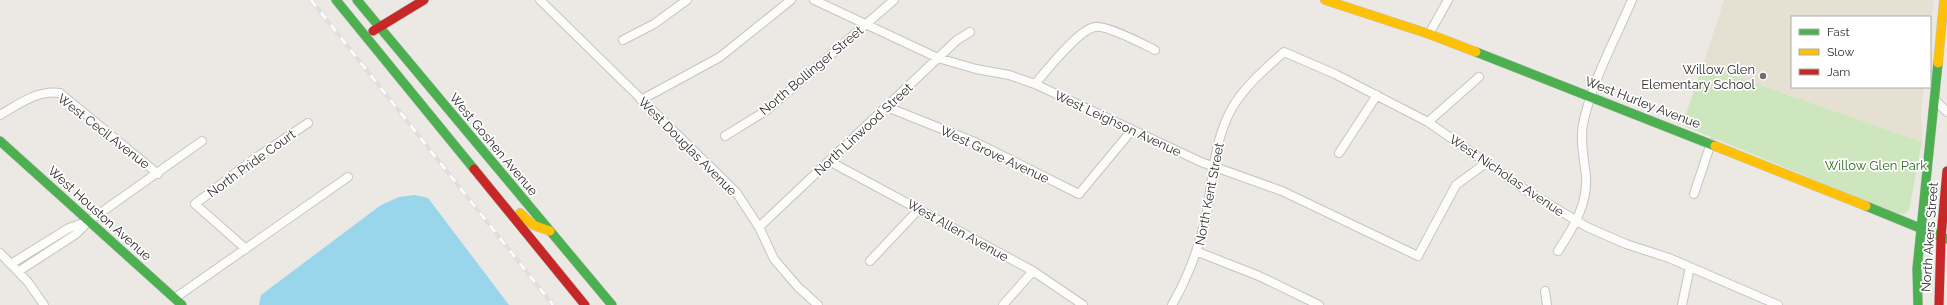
<svg xmlns="http://www.w3.org/2000/svg" width="1947" height="305" font-family="Raleway,sans-serif">
<rect width="100%" height="100%" fill="#ece8e4"/>
<path fill="#e6e0d3" d="M1724 0H1934L1930 32V17H1792V87H1924L1921 111 1922 142 1703 65Z"/>
<path fill="#cee6be" d="M1703 65 1922 142 1909 210 1904 214 1895 213 1682 125Z"/>
<path fill="#99d6ec" d="M415 195 428 198 509 305H259L261 295 381 205 399 197Z"/>
<g fill="none" stroke-linecap="round" stroke-linejoin="round">
<defs>
<path id="street" d="M540 0 736 192 759 227 774 259 798 287 818 305
M814 0 938 58 976 69 1009 75 1035 84 1201 162 1282 191 1418 256 1456 185 1486 163
M1429 34 1448 0
M623 40 654 24 687 0
M1035 84C1046 71 1079 29 1095 27 1107 25 1143 44 1155 50
M641 100 720 57 791 0
M1935 100 1947 112
M887 107 977 143 1079 194 1132 130
M0 115C19 104 37 90 60 93L158 174
M1428 122 1479 77
M725 136 767 110 894 0
M1339 153 1377 95
M829 161 1033 271 1083 305
M1694 194 1711 143
M759 227 957 40 970 32
M246 249 195 204 254 159 308 123
M1558 251C1573 228 1588 204 1586 176 1584 159 1580 141 1583 124 1592 81 1615 40 1632 0
M1198 252 1259 276 1319 305
M0 253 28 282 44 305
M870 261 919 209
M11 264 69 228 89 221 202 141
M19 271 76 234 87 223
M1545 291 1547 305
M175 298 348 177
M1003 305 1033 271
M1172 305C1188 277 1199 248 1206 217 1213 180 1213 142 1232 108 1245 86 1265 69 1284 52L1335 74 1428 122 1527 191 1587 227 1626 244 1669 258 1778 305
M1682 305 1690 267"/>
<path id="fast" d="M336 0 474 169
M357 0 612 305
M1476 52 1715 146
M0 141 182 305
M1866 206 1947 239
M1918 305 1917 269 1938 63"/>
<path id="slow" d="M1325 0 1429 34 1476 52
M1938 63 1944 0
M1715 146 1866 206
M520 213 533 225 550 231"/>
<path id="jam" d="M373 31 424 0
M474 169 585 305
M1939 305 1941 237 1947 171"/>
</defs>
<use href="#street" stroke="#c5c4c5" stroke-width="10"/>
<use href="#fast" stroke="#c5c4c5" stroke-width="10"/>
<use href="#slow" stroke="#c5c4c5" stroke-width="10"/>
<use href="#jam" stroke="#c5c4c5" stroke-width="10"/>
<use href="#street" stroke="#fcfcfb" stroke-width="8"/>
<use href="#fast" stroke="#4caf50" stroke-width="9"/>
<use href="#slow" stroke="#ffc107" stroke-width="9"/>
<use href="#jam" stroke="#c62828" stroke-width="9"/>
<defs>
<path id="rail" d="M311 0 553 305"/>
</defs>
<use href="#rail" stroke="#dfdfe1" stroke-width="4"/>
<use href="#rail" stroke="#fff" stroke-width="2.5" stroke-dasharray="8" stroke-linecap="butt"/>
</g>
<circle fill="#706f6e" stroke="#fff" stroke-width="1.5" cx="1763" cy="76" r="4"/>
<g text-anchor="middle" stroke-width="3.5" stroke-linejoin="round" paint-order="stroke">
<g font-size="13" fill="#2e2e2e" stroke="#fff" text-anchor="end">
<text x="1755" y="74">Willow Glen<tspan x="1755" dy="15">Elementary School</tspan></text>
</g>
<g font-size="13" fill="#2e2e2e" stroke="#fff">
<text transform="translate(811 70) rotate(-40)" y="5">North Bollinger Street</text>
<text transform="translate(1643 102) rotate(21)" y="5">West Hurley Avenue</text>
<text transform="translate(1118 123) rotate(25)" y="5">West Leighson Avenue</text>
<text transform="translate(863 129) rotate(-43)" y="5">North Linwood Street</text>
<text transform="translate(104 131) rotate(38)" y="5">West Cecil Avenue</text>
<text transform="translate(494 144) rotate(50)" y="5">West Goshen Avenue</text>
<text transform="translate(688 146) rotate(45)" y="5">West Douglas Avenue</text>
<text transform="translate(995 154) rotate(25)" y="5">West Grove Avenue</text>
<text transform="translate(251 163) rotate(-36)" y="5">North Pride Court</text>
<text transform="translate(1507 175) rotate(34)" y="5">West Nicholas Avenue</text>
<text transform="translate(1209 194) rotate(-79)" y="5">North Kent Street</text>
<text transform="translate(100 213) rotate(42)" y="5">West Houston Avenue</text>
<text transform="translate(958 230) rotate(29)" y="5">West Allen Avenue</text>
<text transform="translate(1929 237) rotate(-86)" y="5">North Akers Street</text>
</g>
<g font-size="13" fill="#2c6e1b" stroke="#fff">
<text x="1876" y="170">Willow Glen Park</text>
</g>
</g>
<rect x="1791" y="16" width="140" height="72" fill="#ffffff" stroke="#ababab"/>
<rect x="1799" y="29" width="20" height="6" fill="#4caf50" stroke="#ababab"/>
<text x="1827" y="36" font-size="12" fill="#2e2e2e">Fast</text>
<rect x="1799" y="49" width="20" height="6" fill="#ffc107" stroke="#ababab"/>
<text x="1827" y="56" font-size="12" fill="#2e2e2e">Slow</text>
<rect x="1799" y="69" width="20" height="6" fill="#c62828" stroke="#ababab"/>
<text x="1827" y="76" font-size="12" fill="#2e2e2e">Jam</text>
</svg>
